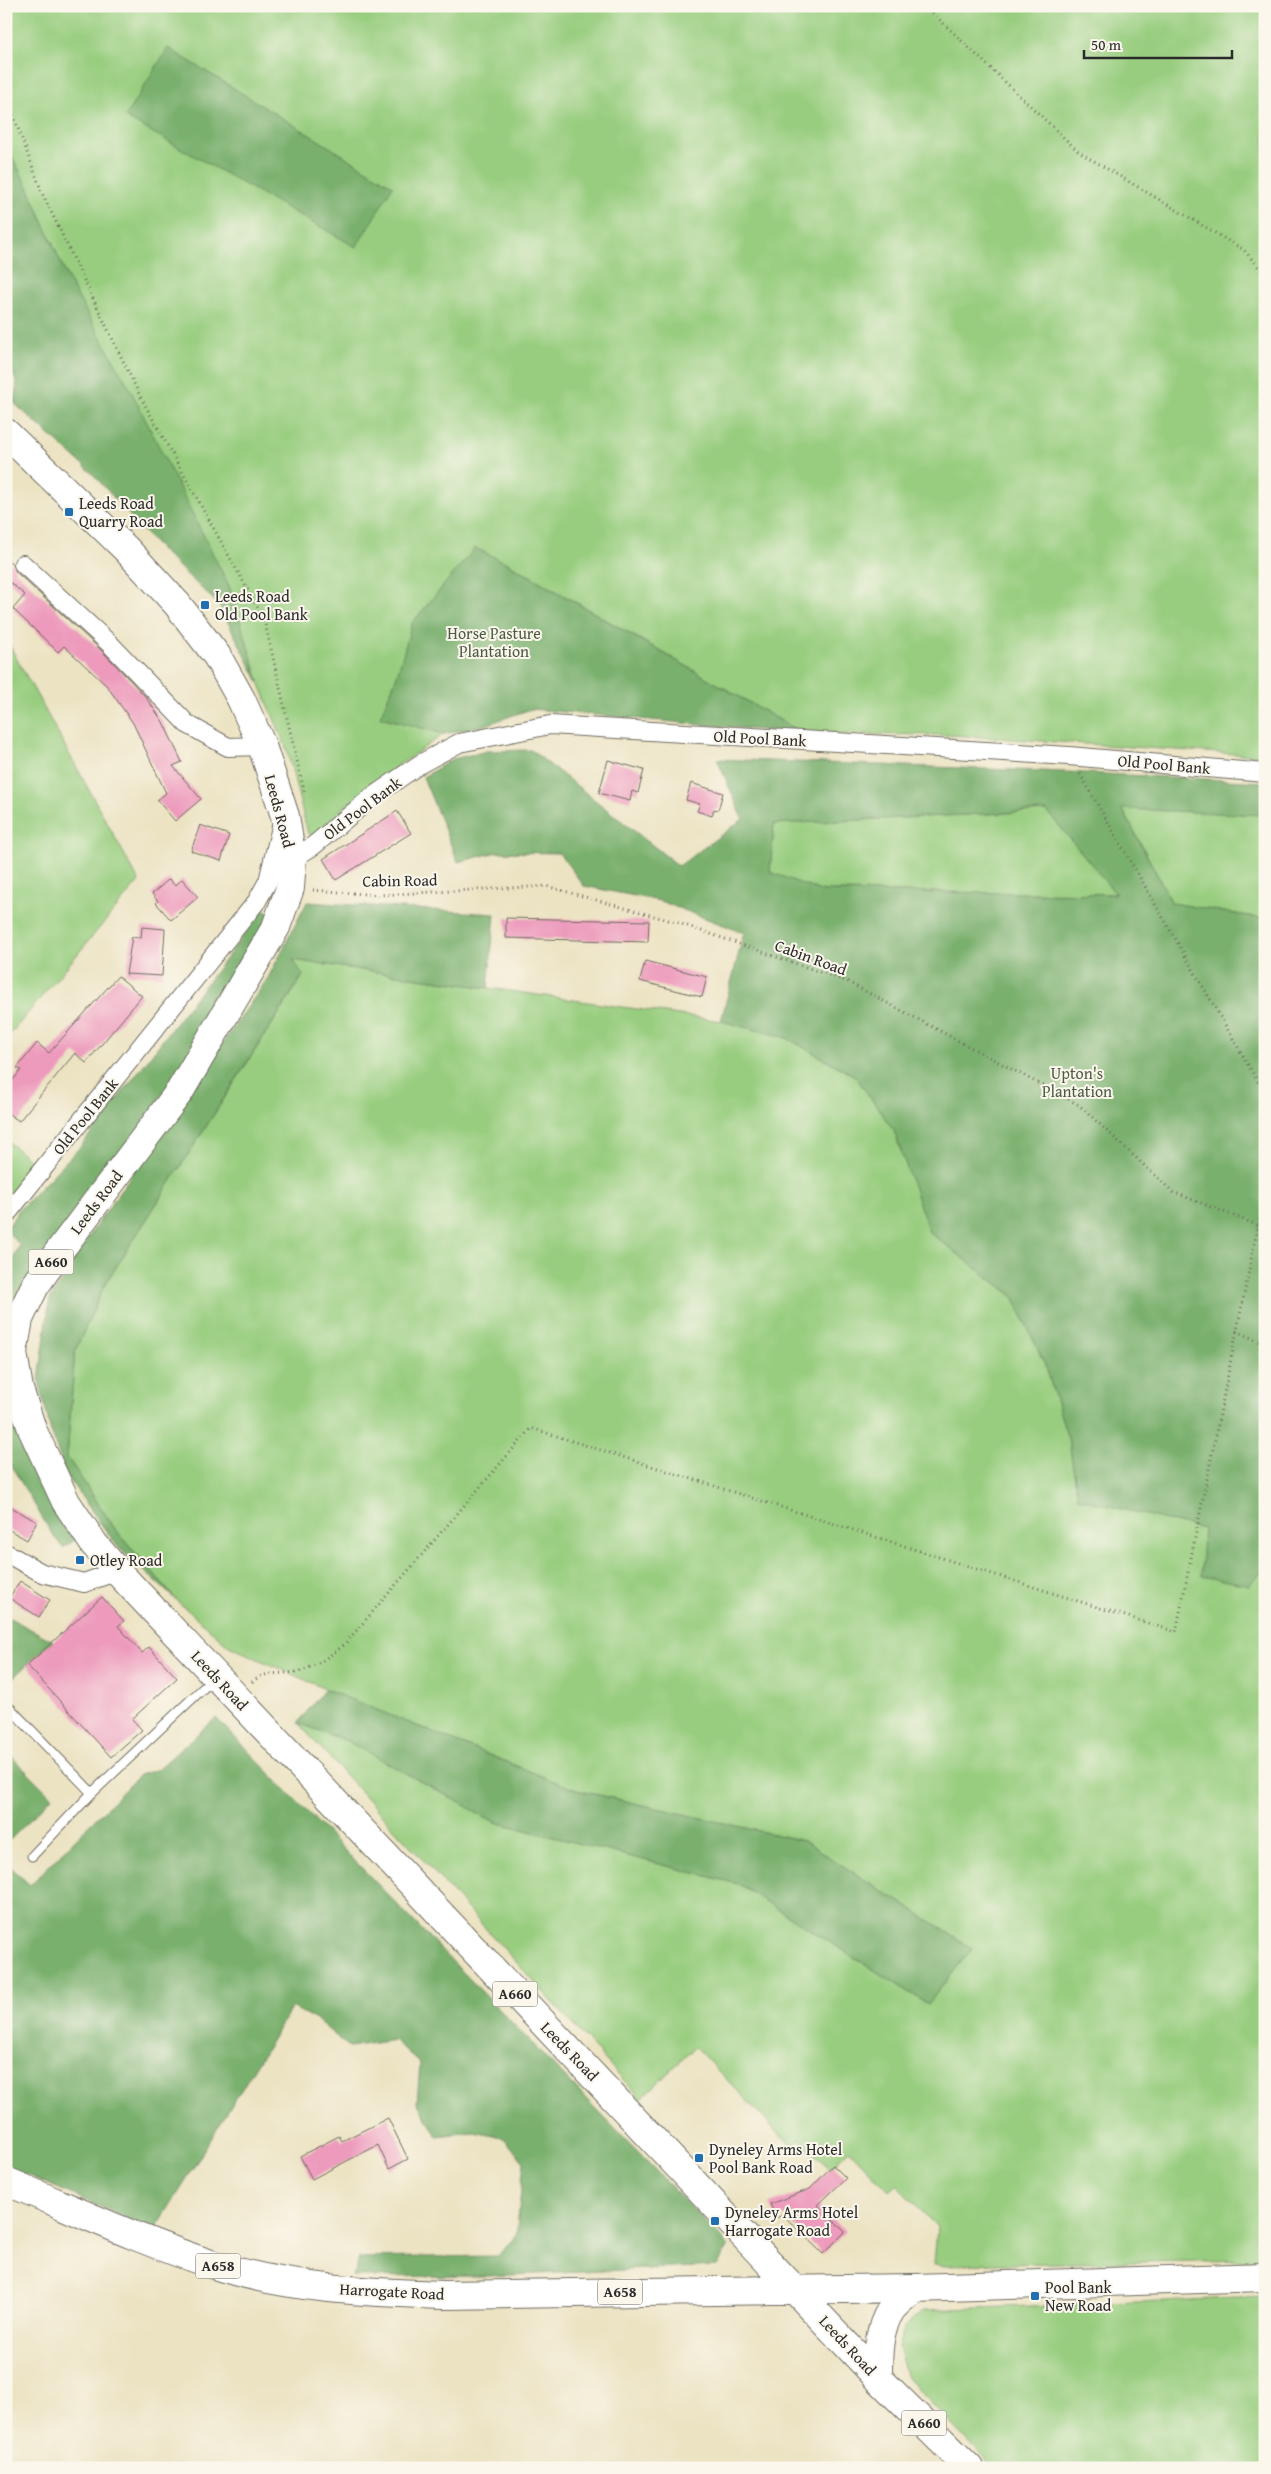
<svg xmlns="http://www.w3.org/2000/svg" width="1271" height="2474" font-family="'Gentium Book Plus',serif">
<rect width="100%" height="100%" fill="#fbf7ec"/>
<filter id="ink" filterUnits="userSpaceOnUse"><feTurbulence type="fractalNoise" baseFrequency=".02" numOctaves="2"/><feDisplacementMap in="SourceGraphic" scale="10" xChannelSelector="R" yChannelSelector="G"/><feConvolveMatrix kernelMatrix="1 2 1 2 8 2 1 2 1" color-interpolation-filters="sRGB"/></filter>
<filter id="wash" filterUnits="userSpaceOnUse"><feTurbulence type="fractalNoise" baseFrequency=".0096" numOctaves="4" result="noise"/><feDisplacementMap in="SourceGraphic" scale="20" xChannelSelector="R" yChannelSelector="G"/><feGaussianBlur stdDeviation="1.12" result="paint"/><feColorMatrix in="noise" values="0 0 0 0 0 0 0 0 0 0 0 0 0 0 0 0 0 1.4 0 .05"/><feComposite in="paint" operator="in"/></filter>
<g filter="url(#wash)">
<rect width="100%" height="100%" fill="#ece3c3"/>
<path fill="#98cd7f" stroke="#627c55" d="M6 6H1265V756L952 735 804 734 506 562 397 676 381 716 444 734C399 765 352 796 314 836L308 834 287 750 259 682 229 586 69 281 28 187 6 145Z
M6 639 139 881 6 1039Z
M1122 808 1265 815V919L1172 903Z
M1047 811 1117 894 821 891 770 873 774 824Z
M292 960 721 1021 787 1038 855 1076 897 1131 929 1232 1013 1296 1046 1367 1069 1442 1078 1498 1203 1529 1249 1585 1265 1568V2260L934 2265 937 2227 897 2186 890 2192 849 2150 830 2169 799 2139 792 2147 695 2047 641 2099 298 1723 345 1740 495 1822 738 1884 928 2004 972 1948 804 1841 576 1790 325 1689 229 1646 176 1600 115 1529 67 1457 75 1351 105 1284 303 976Z
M6 1140 35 1164 6 1197Z
M1265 2297V2468H993L907 2378 898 2347 904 2327 923 2310Z"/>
<path fill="#7ab06e" stroke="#526e4c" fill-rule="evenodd" d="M168 48 393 186 356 247 125 117Z
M6 145 28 187 69 281 129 387 229 586 259 682 219 605 156 545 92 473 14 403 17 384 6 355Z
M475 548 505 562 804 734 531 709 485 725 444 734 380 717 397 676 412 623Z
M531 750 679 866 743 819 717 759 1066 772 1265 782V815L1122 809 1172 903 1265 919V1568L1249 1585 1201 1576 1203 1529 1078 1498 1069 1442 1046 1367 1013 1296 929 1232 894 1131 855 1076 787 1038 721 1021 744 933 660 901 584 886 559 853 497 852 458 862 423 777 453 759 487 751ZM1047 811 1116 894 821 891 770 872 774 824Z
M307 902 495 914 488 988 293 960 303 975 105 1284 75 1351 67 1457 115 1529 176 1600 117 1546 66 1475 50 1428 39 1380 50 1298 94 1229 268 978Z
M264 909 270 915 164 1092 6 1341V1273L20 1245 6 1230 19 1210 81 1146Z
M6 1384 19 1437 61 1515 79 1537 63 1548 52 1534 6 1457Z
M6 1616 53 1641 6 1684Z
M325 1689 576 1790 804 1841 972 1948 928 2004 738 1884 495 1822 345 1740 298 1723Z
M216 1718 729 2246 717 2266 489 2276 352 2277 359 2258 497 2256 516 2237 524 2162 504 2138 474 2132 437 2136 417 2102 420 2063 394 2040 349 2047 318 2021 292 2007 155 2230 6 2166V1863L30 1885 139 1775 158 1769Z
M6 1751 52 1797 6 1844Z"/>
<g id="blocks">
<path fill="#ed9abc" d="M6 559 13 564 16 572 103 652 145 696 163 722 182 762 173 766 201 799 175 821 157 800 166 793 133 723 107 686 64 646 58 652 13 609 25 595 6 579Z
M608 760 644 770 638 793 632 791 630 801 599 793Z
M691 783 723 793 718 810 714 809 712 816 697 811 700 804 686 800Z
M397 811 411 833 336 880 323 859Z
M200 825 229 835 221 861 191 851Z
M169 879 175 886 182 879 198 897 171 920 156 903 158 901 152 894Z
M506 918 649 921 648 942 506 938Z
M142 927 165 929 162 976 126 974 132 937 141 938Z
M645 961 707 977 702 997 640 981Z
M118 976 142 996 86 1063 75 1053 19 1121 6 1112V1089L21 1070 17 1068 37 1043 49 1053Z
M6 1504 37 1522 27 1540 6 1528Z
M20 1581 50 1600 39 1617 9 1598Z
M102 1597 124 1621 118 1626 142 1653 149 1647 177 1678 132 1719 142 1730 111 1757 27 1665Z
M388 2118 408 2159 389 2169 378 2145 312 2179 300 2156 339 2136 342 2141Z
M833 2165 846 2178 818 2205 845 2232 823 2254 783 2215 776 2218 770 2204 810 2189Z"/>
</g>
</g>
<g filter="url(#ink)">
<use href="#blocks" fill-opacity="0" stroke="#6f6b60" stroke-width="1"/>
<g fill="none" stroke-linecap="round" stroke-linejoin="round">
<defs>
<path id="service" d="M9 1707 92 1793 214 1678
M32 1856 92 1793"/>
<path id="minor" d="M23 564 110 644 187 724 228 747 262 746
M292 859 313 846 372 797 420 764 459 743 550 725 1069 756 1265 773
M6 1215 257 901 268 881 282 823
M6 1553 42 1573 84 1583 117 1571"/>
<path id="trunk" d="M6 433 126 549 177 604 217 656 241 699 262 746 285 816 292 859 290 888 276 927 180 1091 57 1254 35 1286 19 1319 13 1353 19 1389 32 1429 66 1502 94 1544 117 1571 878 2378 969 2468
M6 2181C75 2210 143 2242 214 2265 288 2289 366 2292 443 2295L914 2288 1265 2277
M878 2378C878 2355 878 2329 891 2310 897 2302 907 2295 914 2288"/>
</defs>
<use href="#service" stroke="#6f6b60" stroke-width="11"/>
<use href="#minor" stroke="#6f6b60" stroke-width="20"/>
<use href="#trunk" stroke="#6f6b60" stroke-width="30"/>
<path stroke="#6f6b60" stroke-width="3" stroke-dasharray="1 4" stroke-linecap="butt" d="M925 6 1079 152 1244 250 1265 275
M6 96 43 195 140 396 264 619 305 795
M1080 774 1265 1094
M313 890 378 895 546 886 679 923 846 981 1079 1105 1173 1192 1257 1225 1265 1224
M1236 1331 1265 1344
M252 1682C266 1669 287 1676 304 1670 319 1664 331 1655 344 1645L531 1428 1176 1632 1265 1191"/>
<use href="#service" stroke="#fff" stroke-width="9"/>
<use href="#minor" stroke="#fff" stroke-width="18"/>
<use href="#trunk" stroke="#fff" stroke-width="28"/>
</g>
</g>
<g fill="#1f6fb2" stroke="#fbf7ec" stroke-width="2">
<rect x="64" y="507" width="10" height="10" rx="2.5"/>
<rect x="200" y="600" width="10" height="10" rx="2.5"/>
<rect x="75" y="1555" width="10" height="10" rx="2.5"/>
<rect x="694" y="2153" width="10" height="10" rx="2.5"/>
<rect x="710" y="2216" width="10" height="10" rx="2.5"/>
<rect x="1030" y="2291" width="10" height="10" rx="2.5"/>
</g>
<g text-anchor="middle" stroke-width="4" stroke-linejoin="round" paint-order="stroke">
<g fill="#fbf7ec" stroke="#696865" stroke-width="1">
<rect x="28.5" y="1249.5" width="45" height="25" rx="4"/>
<rect x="492.5" y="1981.5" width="45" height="25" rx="4"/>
<rect x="195.5" y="2253.5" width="45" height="25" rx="4"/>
<rect x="597.5" y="2279.5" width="45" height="25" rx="4"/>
<rect x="901.5" y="2410.5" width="45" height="25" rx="4"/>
</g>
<g font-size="15" font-weight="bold" fill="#2b2b2b">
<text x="51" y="1267">A660</text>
<text x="515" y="1999">A660</text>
<text x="218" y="2271">A658</text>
<text x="620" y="2297">A658</text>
<text x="924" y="2428">A660</text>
</g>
<g font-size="16" fill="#2b2b2b" stroke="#fbf7ec" text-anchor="start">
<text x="79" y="509">Leeds Road<tspan x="79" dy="18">Quarry Road</tspan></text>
<text x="215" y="602">Leeds Road<tspan x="215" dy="18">Old Pool Bank</tspan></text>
<text x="90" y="1566">Otley Road</text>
<text x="709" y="2155">Dyneley Arms Hotel<tspan x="709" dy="18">Pool Bank Road</tspan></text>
<text x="725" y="2218">Dyneley Arms Hotel<tspan x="725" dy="18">Harrogate Road</tspan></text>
<text x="1045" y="2293">Pool Bank<tspan x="1045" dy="18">New Road</tspan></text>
</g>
<g font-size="16" fill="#4c5c44" stroke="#fbf7ec">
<text x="494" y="639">Horse Pasture<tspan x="494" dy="18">Plantation</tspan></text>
<text x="1077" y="1079">Upton's<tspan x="1077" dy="18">Plantation</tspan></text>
</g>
<g font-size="16" fill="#2b2b2b" stroke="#fbf7ec">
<text transform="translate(760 738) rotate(3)" y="6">Old Pool Bank</text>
<text transform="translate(1164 764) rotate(5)" y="6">Old Pool Bank</text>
<text transform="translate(362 808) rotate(-37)" y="6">Old Pool Bank</text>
<text transform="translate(280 811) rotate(75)" y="6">Leeds Road</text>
<text transform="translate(400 880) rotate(-1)" y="6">Cabin Road</text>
<text transform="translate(811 957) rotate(20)" y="6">Cabin Road</text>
<text transform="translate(85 1116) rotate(-51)" y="6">Old Pool Bank</text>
<text transform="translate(96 1202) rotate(-53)" y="6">Leeds Road</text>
<text transform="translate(220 1680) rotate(47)" y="6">Leeds Road</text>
<text transform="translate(570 2051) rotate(46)" y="6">Leeds Road</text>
<text transform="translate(392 2291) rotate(3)" y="6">Harrogate Road</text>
<text transform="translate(848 2345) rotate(47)" y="6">Leeds Road</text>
</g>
</g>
<rect width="1271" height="2474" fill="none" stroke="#fbf7ec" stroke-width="25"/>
<path d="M1084 50v8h148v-8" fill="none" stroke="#2b2b2b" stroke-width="2.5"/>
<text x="1091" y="50" font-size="15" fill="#2b2b2b" stroke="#fbf7ec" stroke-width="4" paint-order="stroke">50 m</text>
</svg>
